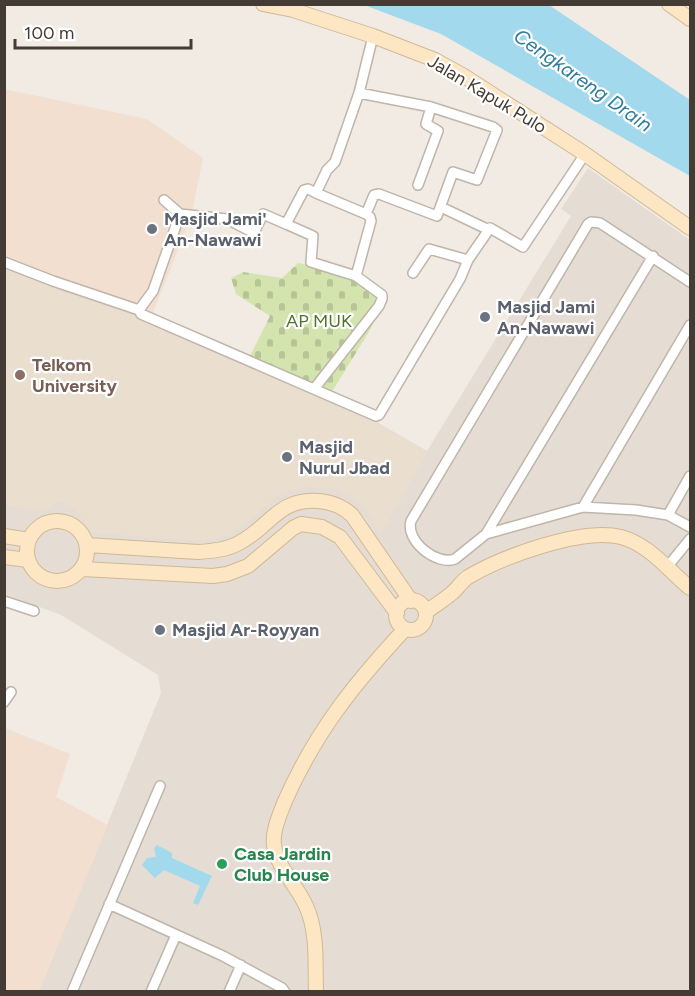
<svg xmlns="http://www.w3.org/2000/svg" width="695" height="996" font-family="Figtree,sans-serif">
<defs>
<pattern id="cemetery-stones" width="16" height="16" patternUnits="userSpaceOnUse" patternTransform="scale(1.5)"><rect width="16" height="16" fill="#d4e4ae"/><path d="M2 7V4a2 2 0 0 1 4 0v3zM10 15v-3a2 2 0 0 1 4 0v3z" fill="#b7c496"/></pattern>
</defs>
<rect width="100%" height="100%" fill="#f1ebe4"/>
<path fill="#e5ddd3" d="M588 168 690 240V991H39L161 693 158 675 61 615 5 594 4 263 55 283 153 313 248 360 330 395 427 451 571 216 561 209Z"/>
<path fill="#f3dfd0" d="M4 89 147 119 203 158 191 217 153 313 55 283 5 263Z
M5 728 70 754 56 797 108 825 39 991H5Z"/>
<path fill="#eadecf" d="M4 263 55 283 153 313 248 360 330 395 427 452 381 534 365 507 338 489 305 487 281 493 232 535 201 541 93 533 74 508 59 501 42 512 5 504Z"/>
<path fill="url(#cemetery-stones)" d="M298 263C330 269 358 281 386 297L370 330 330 395 248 360 270 316 236 294 231 278 243 272 282 278Z"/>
<path fill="#a2d9ec" d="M364 5H549L690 100V176L441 34Z
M157 845 172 853V858L212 876 198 905 193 903 200 886 164 870 155 878 142 865 147 858 156 857 154 848Z"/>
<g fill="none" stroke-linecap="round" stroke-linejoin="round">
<defs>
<path id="street" d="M418 185 438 131 426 124 431 107
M316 193 366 214
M441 207 489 230
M180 214 227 219 254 233 263 214 286 224 304 190 308 189 316 193 327 170 335 162 359 93 373 36
M286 224 313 236 311 262 356 276 382 295V299L379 306 314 389
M4 262 53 281 139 310 141 314 376 416 379 415 460 279 468 260
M413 273 429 249 468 260 490 228 523 247 585 154
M356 276 371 221 370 217 366 214 374 195 379 194 437 216 453 172 477 180 497 130 493 127 431 107 359 93
M690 282 600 223 591 222 588 224 411 521C405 541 437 566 455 559L486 534 583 507 636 510 668 515 690 527
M139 310 153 291 180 214 164 200
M583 507 690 325
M668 515 690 476
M486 534 653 256
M668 566 690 539
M4 601 34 611
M4 702 11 692
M109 904 223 956 282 988 285 992
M72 992 160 786
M151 992 176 935
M229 992 241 965"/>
<path id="secondary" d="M263 4 293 10 373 36 435 60 464 76 585 154 690 228
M669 4 690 19
M27 551a30 30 0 1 1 60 0a30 30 0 1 1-60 0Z
M4 536 29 540
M87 545 198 552C212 551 226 550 239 543 270 527 278 498 318 501 332 502 342 506 352 515L411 601
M4 557 28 560
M83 569 213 576 227 574 248 566 293 528 301 524 322 527 340 537 397 613
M396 615a15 15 0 1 1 30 0a15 15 0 1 1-30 0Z
M426 612C434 606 444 600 452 593 458 588 461 582 468 577 502 557 582 527 621 537 650 545 668 570 690 588
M316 992C315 963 318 932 306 906 297 885 277 868 274 845 272 831 280 814 285 801 316 731 354 684 405 629"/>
</defs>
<use href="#street" stroke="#bfb5aa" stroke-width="12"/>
<use href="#secondary" stroke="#d0b896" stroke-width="16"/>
<use href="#street" stroke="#fff" stroke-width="9"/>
<use href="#secondary" stroke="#fce6c4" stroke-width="14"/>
</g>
<g fill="#6b7280" stroke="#fff" stroke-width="2">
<circle cx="152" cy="229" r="6"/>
<circle cx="485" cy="317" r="6"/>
<circle cx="287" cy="457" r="6"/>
<circle cx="160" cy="630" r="6"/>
</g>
<circle fill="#8d6e63" stroke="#fff" stroke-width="2" cx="20" cy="375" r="6"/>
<circle fill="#2e9e5b" stroke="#fff" stroke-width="2" cx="222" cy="864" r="6"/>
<g text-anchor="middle" stroke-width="4.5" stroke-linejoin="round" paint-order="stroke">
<g font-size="18" fill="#433b34" stroke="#fff">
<text transform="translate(487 94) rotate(31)" y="6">Jalan Kapuk Pulo</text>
</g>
<g font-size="18" font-weight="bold" fill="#5b616d" stroke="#fff" text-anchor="start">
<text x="164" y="225">Masjid Jami'<tspan x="164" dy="21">An-Nawawi</tspan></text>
<text x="497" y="313">Masjid Jami<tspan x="497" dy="21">An-Nawawi</tspan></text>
<text x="299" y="453">Masjid<tspan x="299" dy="21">Nurul Jbad</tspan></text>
<text x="172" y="636">Masjid Ar-Royyan</text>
</g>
<g font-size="18" fill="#50722b" stroke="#fff">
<text x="319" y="327">AP MUK</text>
</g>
<g font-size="18" font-weight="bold" fill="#785e54" stroke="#fff" text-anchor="start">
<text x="32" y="371">Telkom<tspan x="32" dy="21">University</tspan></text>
</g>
<g font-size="18" font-weight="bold" fill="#27864d" stroke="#fff" text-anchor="start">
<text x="234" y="860">Casa Jardin<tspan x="234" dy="21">Club House</tspan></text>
</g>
<g font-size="20" font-style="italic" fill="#307d9b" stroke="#fff">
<text transform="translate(583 80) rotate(35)" y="7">Cengkareng Drain</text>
</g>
</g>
<rect width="695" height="996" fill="none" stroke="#433b34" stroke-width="12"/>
<path d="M15 39v9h176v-9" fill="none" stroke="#433b34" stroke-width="3"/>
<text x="24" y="39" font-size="18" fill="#433b34" stroke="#ffffff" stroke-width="4.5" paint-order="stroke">100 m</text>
</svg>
